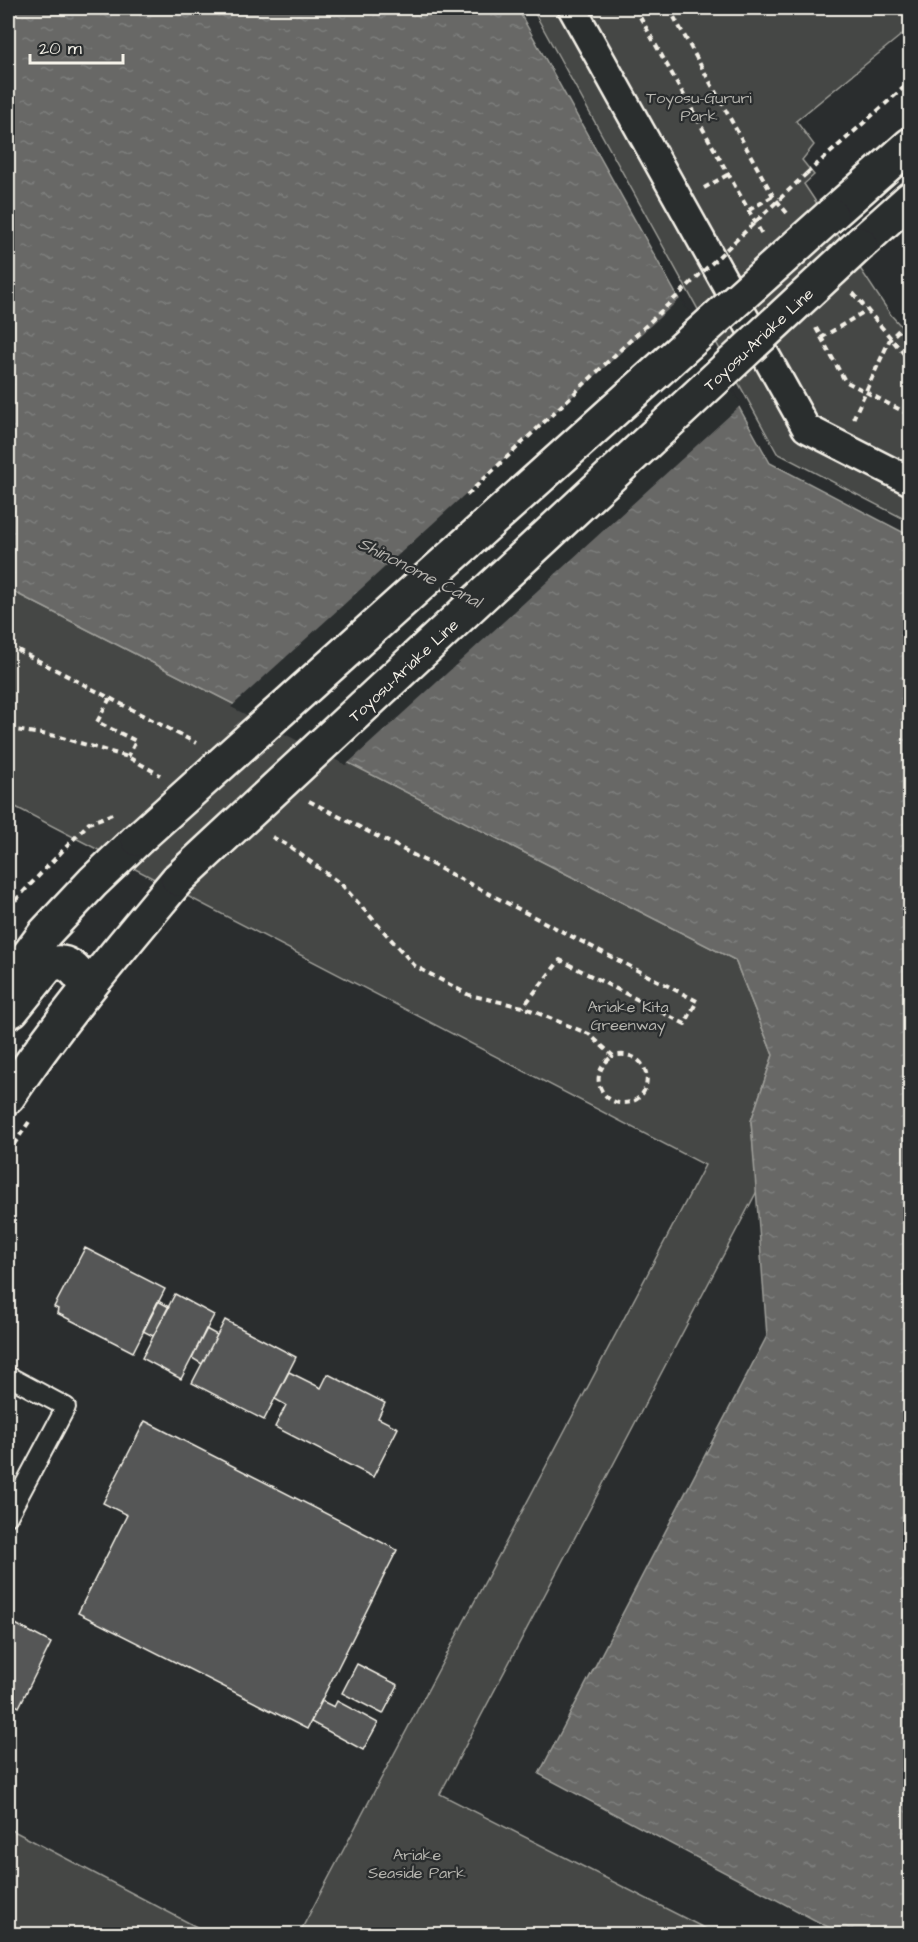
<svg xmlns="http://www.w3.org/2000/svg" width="918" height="1942" font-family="'Architects Daughter',sans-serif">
<defs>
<pattern id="water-ripples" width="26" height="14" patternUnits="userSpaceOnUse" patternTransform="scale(1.5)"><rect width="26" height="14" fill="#676866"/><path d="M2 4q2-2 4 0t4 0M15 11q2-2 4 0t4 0" fill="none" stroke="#7d7e7c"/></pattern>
</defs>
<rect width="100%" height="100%" fill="#2a2d2e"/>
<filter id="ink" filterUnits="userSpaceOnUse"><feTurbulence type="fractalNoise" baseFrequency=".0167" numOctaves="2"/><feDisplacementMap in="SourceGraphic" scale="12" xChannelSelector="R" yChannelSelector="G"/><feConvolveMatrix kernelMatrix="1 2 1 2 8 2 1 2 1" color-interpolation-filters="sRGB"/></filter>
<g filter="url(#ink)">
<path fill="#444645" stroke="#9c9c96" stroke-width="1.5" d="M532 8H910V28L796 121 814 145 802 160 814 175 804 184 891 315 910 336V522L777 453Z
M8 589 735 960 773 1055 751 1121 757 1191 440 1794 716 1934H299L705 1165 8 803Z
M8 1828 210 1934H8Z"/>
<path fill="url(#water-ripples)" stroke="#9f9f9a" stroke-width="1.5" d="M8 8H517L770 463 910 536V1934H841L539 1774 767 1336 751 1121 773 1055 735 960 8 589Z"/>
<path fill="#2a2d2e" d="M681 298 741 405 346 765 231 707Z"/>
<path fill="#555756" stroke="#f4f1e8" stroke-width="1.5" d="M85 1248 165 1289 133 1352 57 1313 58 1309 54 1307Z
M175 1294 214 1315 181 1379 142 1358Z
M158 1301 169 1307 153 1336 143 1331Z
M225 1320 296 1357 264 1420 192 1383Z
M206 1329 217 1335 202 1364 192 1358Z
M289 1372 321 1388 328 1374 385 1403 378 1418 398 1428 373 1477 275 1427 286 1405 275 1399Z
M145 1421 397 1550 307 1729 78 1613 127 1515 103 1503Z
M8 1620 51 1643 19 1707 8 1701Z
M357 1664 398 1685 383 1714 342 1693Z
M322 1701 334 1707 337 1701 378 1723 363 1750 311 1722Z"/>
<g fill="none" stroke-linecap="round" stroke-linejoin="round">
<defs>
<path id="service" d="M8 1376 66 1407 8 1516"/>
<path id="pedestrian" d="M572 8 806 428 910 481"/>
<path id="secondary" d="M831 215 910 145
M860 244 910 199
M8 983 45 933 93 882 138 839
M8 1012 12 1010 46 968C64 954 78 971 87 987
M8 1097C59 1020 119 950 178 879"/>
</defs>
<use href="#service" stroke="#f4f1e8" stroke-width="22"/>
<use href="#pedestrian" stroke="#f4f1e8" stroke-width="32"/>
<use href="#secondary" stroke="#f4f1e8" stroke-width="38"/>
<path stroke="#f4f1e8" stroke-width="4" stroke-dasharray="6 4.5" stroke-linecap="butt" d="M635 8 763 236
M669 8 773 196 787 213
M806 174 910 82
M704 188 729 174
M749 210 773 196
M853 293 910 361
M816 328 845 381 910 415
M821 338 867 310
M853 419 890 339 910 319
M8 645 196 743
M110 698 97 722 136 741 128 757
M8 729 56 736 128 757 160 775
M309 801 697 1001 685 1024 560 960 523 1007
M272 837 289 846 342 885 415 966 469 995 523 1007 589 1034 613 1056C655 1046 658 1105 621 1103 615 1103 609 1100 605 1095 593 1082 599 1065 613 1056
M8 908 89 823 115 813
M8 1153 29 1122"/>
<use href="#service" stroke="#2a2d2e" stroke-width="18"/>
<use href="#pedestrian" stroke="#2a2d2e" stroke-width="27"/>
<use href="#secondary" stroke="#2a2d2e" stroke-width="33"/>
<defs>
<path id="secondary-bridge" d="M138 839 831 215
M178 879 860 244"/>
</defs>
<use href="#secondary-bridge" stroke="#f4f1e8" stroke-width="38" stroke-linecap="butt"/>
<path stroke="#f4f1e8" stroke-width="4" stroke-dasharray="6 4.5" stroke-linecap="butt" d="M467 495 806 174"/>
<use href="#secondary-bridge" stroke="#2a2d2e" stroke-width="33"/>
</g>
</g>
<g text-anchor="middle" stroke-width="4.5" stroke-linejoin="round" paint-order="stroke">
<g font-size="16" fill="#b6b5af" stroke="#2a2d2e">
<text x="699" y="103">Toyosu-Gururi<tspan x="699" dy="18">Park</tspan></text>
<text x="628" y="1012">Ariake Kita<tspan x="628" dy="18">Greenway</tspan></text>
<text x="417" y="1860">Ariake<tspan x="417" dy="18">Seaside Park</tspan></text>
</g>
<g font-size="16" fill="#f4f1e8" stroke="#2a2d2e">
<text transform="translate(758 339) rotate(-43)" y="6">Toyosu-Ariake Line</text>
<text transform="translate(403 670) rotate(-43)" y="6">Toyosu-Ariake Line</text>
</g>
<g font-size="18" font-style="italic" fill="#b5b3ae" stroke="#2a2d2e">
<text transform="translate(420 572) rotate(27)" y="6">Shinonome Canal</text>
</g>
</g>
<rect width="918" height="1942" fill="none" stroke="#2a2d2e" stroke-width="30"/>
<rect x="15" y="15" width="888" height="1912" fill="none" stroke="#f4f1e8" stroke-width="2" filter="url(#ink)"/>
<path d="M30 54v9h93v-9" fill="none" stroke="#f4f1e8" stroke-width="3"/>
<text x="39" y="54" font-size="18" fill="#f4f1e8" stroke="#2a2d2e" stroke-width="4.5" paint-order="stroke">20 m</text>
</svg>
